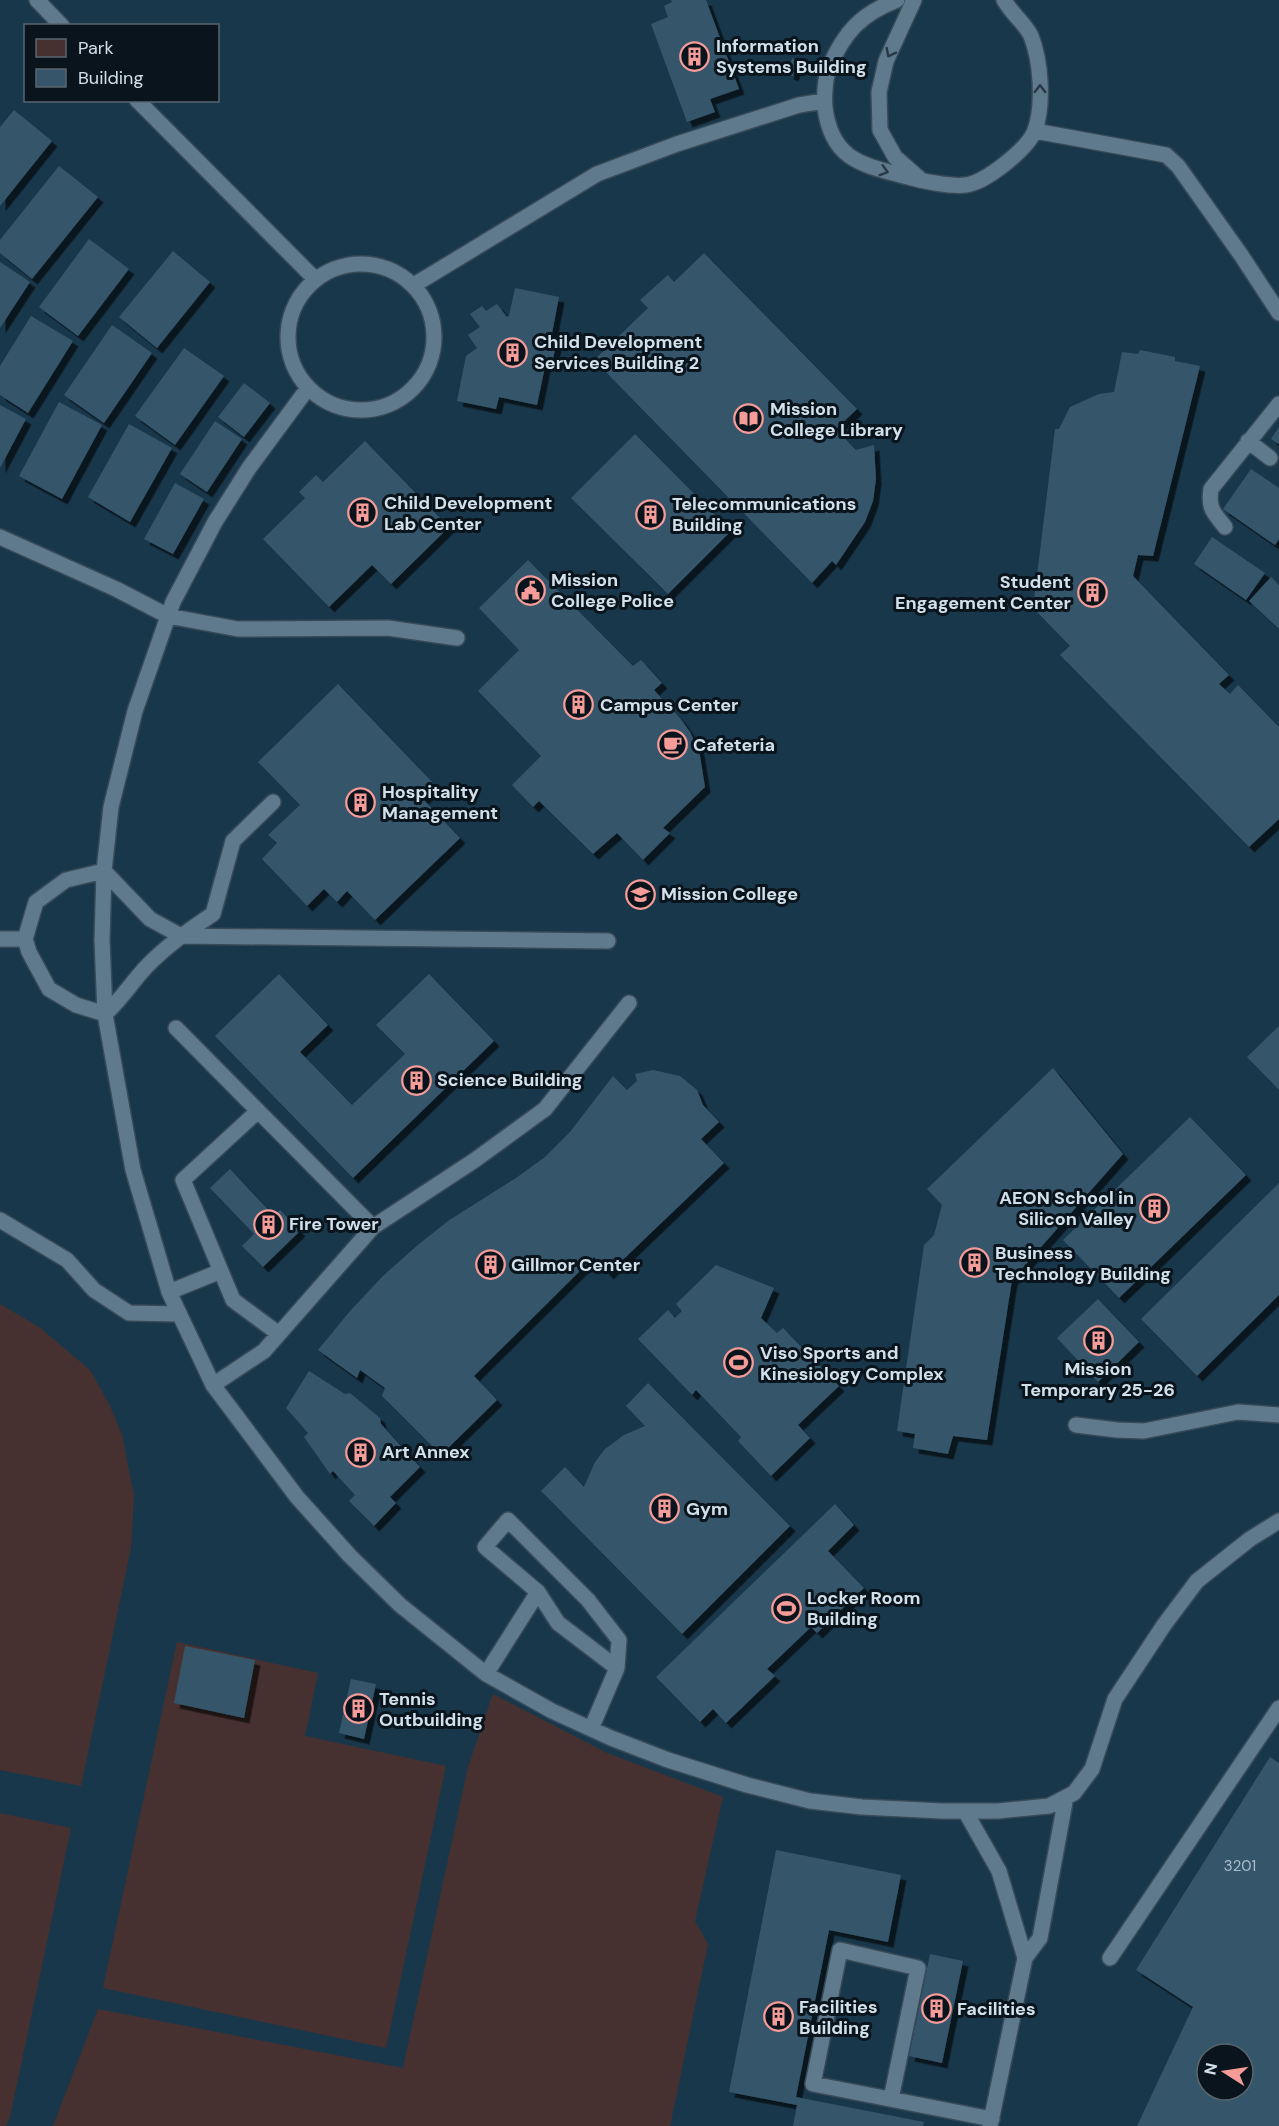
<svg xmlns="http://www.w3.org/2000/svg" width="1279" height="2126" font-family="'DM Sans',sans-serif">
<defs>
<filter id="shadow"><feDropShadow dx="5.5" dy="5.5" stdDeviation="0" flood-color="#0009"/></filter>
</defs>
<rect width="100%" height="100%" fill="#162d3d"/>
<path fill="#19374b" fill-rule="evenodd" d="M0 0H1279V2126H0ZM26 26H218V100H26ZM1207 2054H1243V2090H1207Z"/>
<path fill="#473130" d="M0 1304 39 1327 90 1370 109 1404 122 1434 130 1476 134 1496 131 1548 81 1786 0 1770Z
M177 1642 318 1673 305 1736 446 1766 386 2048 103 1988Z
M493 1694 607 1753 723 1797 695 1921 708 1944 670 2126H53L98 2009 403 2068 468 1767Z
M0 1813 71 1828 10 2117 6 2126H0Z"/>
<path fill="#36556b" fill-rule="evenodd" filter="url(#shadow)" d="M671 0H706L739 89 710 99 715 112 687 122 651 24 668 17 664 6 672 2Z
M792 58 798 60 793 76 788 74Z
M14 110 52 141 0 206V127Z
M59 166 98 197 32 279 0 253V240Z
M89 239 129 269 78 336 39 307Z
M173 251 210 282 157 348 119 317Z
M704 253 857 409 836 429 856 450 874 445 876 479 873 501 865 522 836 565 832 561 812 583 594 360 648 308 640 300 668 275 674 282Z
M0 262 30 282 0 328Z
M515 288 559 297 550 344 556 345 553 359 547 357 537 405 499 397 496 409 457 401 466 356 477 348 468 335 480 327 470 314 482 306 486 311 497 304 507 317 509 316Z
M31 316 73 341 28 413 0 395V366Z
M112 325 152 353 104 423 64 395Z
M184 348 224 376 175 445 135 416Z
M1140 350 1175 357V361L1200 366 1153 556 1138 555 1133 576 1229 675 1219 684 1230 694 1238 685 1279 727V819L1249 847 1060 655 1070 646 1033 608 1055 429H1059L1070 407 1099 394 1114 392 1122 352 1138 354Z
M244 383 270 403 244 437 218 417Z
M59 402 102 425 62 499 19 476Z
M0 405 26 419 0 468Z
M215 421 242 439 207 492 180 474Z
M129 424 172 448 130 522 88 497Z
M1279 427V444L1271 439Z
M635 434 731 531 668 594 571 498Z
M365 441 449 527 391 584 372 565 329 607 263 539 305 498 299 492 316 475 323 482Z
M1251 469 1279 488V539L1275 545 1223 509Z
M175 483 204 499 173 554 144 539Z
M1212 537 1265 573 1246 600 1194 564Z
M528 560 633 666 641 660 662 683 654 690 680 718 690 732 699 750 705 787 663 828 670 833 643 860 617 833 593 854 539 801 533 807 512 785 541 756 478 691 519 650 479 608Z
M1271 577 1279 585V629L1249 601Z
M338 684 437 787 423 799 460 838 375 920 347 891 337 902 324 889 307 906 262 859 277 843 268 835 300 805 258 762Z
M279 974 328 1025 300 1052 352 1105 405 1054 376 1025 429 974 494 1041 353 1178 215 1036Z
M1279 1026V1090L1247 1057Z
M1053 1068 1123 1154 1012 1280 987 1440 953 1436 948 1454 913 1448 915 1434 897 1431 924 1245 934 1235 942 1205 927 1189Z
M653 1070 680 1076 697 1090 703 1105 719 1122 701 1139 724 1163 608 1274 594 1257 474 1376 497 1400 441 1455 382 1396 385 1388 360 1370 357 1378 318 1350 350 1311 384 1275 419 1244 448 1221 516 1178 545 1157 570 1132 613 1076 627 1090 637 1081 635 1074Z
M1190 1117 1246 1175 1119 1298 1063 1240Z
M230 1169 274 1216 280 1210 300 1231 263 1267 242 1246 254 1234 210 1188Z
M1279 1183V1295L1197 1376 1141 1319Z
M716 1265 774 1288 761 1318 777 1333 783 1328 839 1386 798 1425 810 1438 771 1476 738 1441 741 1437 696 1390 692 1395 638 1339 668 1310 675 1318 682 1311 676 1304Z
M1098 1299 1139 1342 1098 1382 1057 1338Z
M309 1371 345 1394 350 1393 380 1418 381 1424 420 1467 390 1497 396 1503 374 1526 349 1501 355 1495 333 1471 330 1474 304 1437 308 1433 286 1408Z
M648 1383 790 1526 682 1634 541 1491 565 1467 584 1487 595 1462 605 1449 624 1435 645 1426 626 1406Z
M835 1504 854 1525 828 1551 864 1588 817 1633 811 1627 767 1669 775 1676 726 1723 713 1709 700 1722 656 1677Z
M185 1646 255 1660 244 1718 174 1703Z
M351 1679 376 1684 364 1739 339 1733Z
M1270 1757 1279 1763V2126H1137L1193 2007 1136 1970ZM1207 2054H1243V2090H1207Z
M776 1850 901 1875 888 1942 829 1930 796 2097 924 2122 923 2126H793L797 2105 729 2092Z
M930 1954 963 1961 942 2063 909 2056Z"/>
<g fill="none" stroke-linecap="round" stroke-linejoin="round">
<defs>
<path id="service" d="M37 0 62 26
M897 0C861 14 844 32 829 68 825 79 824 96 825 108 832 161 863 165 908 177 921 181 952 187 966 185 986 182 1028 149 1035 130 1044 104 1041 61 1031 36 1025 23 1011 13 1004 0
M914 0 886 61 879 92 880 130 895 157 920 179
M137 100 315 279
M1035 131 1166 155 1178 166 1241 255 1279 313
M288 337a73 73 0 1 1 146 0a73 73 0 1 1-146 0Z
M414 285 597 174 677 144 799 105 824 101
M308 388 249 468 215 522 173 602 135 711 111 807 104 871 102 940 105 1014 133 1170 169 1292 213 1385 297 1497 350 1556 400 1605 486 1674 552 1711 611 1738 668 1760 747 1785 810 1801 862 1807 942 1811H998L1049 1806 1074 1793 1092 1769 1115 1699 1164 1625 1197 1581 1250 1539 1279 1521
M1248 441 1270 458
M1225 527C1213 512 1208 508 1211 489L1279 404
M0 537 116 589 168 616 238 629 388 628 457 638
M273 802 233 841 213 914C190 929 168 945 149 964 133 980 122 999 105 1014L76 1005 49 989 29 952 25 939 36 902 66 880 104 871 150 919 181 936 608 941
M0 939H25
M176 1028 373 1227
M258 1111 183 1180 233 1300 279 1334
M0 1220 67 1260 94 1290 129 1313 178 1314
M169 1292 221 1271
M213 1385 264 1351 373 1227 475 1160 545 1109 629 1003
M1076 1425 1117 1430 1144 1431 1238 1412 1279 1415
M538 1592 558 1623 617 1668
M486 1674 538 1592 485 1547 508 1520 588 1600 619 1640 617 1668 591 1729
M965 1811 999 1871 1025 1958 990 2126
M1025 1958 1040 1938 1066 1797
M1110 1958 1279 1708
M891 2099 918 1968 840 1950 813 2084 992 2119"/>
</defs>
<use href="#service" stroke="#374a58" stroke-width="18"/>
<use href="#service" stroke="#607a8d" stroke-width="15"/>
</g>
<defs><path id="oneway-chevron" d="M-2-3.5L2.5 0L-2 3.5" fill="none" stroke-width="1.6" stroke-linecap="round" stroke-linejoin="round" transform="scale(1.5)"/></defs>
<g stroke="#283844">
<use href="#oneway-chevron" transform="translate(890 53) rotate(117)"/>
<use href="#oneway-chevron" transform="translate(1040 89) rotate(-90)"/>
<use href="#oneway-chevron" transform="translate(884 171) rotate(16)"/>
</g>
<defs>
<symbol id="building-ring" viewBox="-11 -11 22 22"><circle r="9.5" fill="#0a141c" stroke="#f59b98" stroke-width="1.5"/><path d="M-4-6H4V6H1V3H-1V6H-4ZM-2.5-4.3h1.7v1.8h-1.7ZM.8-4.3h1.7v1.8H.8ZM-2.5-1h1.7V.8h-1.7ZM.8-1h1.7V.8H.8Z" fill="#f59b98"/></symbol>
<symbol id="library-ring" viewBox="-11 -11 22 22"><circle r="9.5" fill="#0a141c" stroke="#f59b98" stroke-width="1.5"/><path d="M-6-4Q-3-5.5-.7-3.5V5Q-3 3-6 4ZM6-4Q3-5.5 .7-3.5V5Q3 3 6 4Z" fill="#f59b98"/></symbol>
<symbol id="civic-ring" viewBox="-11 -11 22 22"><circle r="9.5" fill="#0a141c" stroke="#f59b98" stroke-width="1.5"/><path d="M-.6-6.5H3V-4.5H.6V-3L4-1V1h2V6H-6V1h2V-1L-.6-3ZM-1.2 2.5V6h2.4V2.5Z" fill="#f59b98"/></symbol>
<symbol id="cafe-ring" viewBox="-11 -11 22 22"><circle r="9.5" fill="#0a141c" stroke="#f59b98" stroke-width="1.5"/><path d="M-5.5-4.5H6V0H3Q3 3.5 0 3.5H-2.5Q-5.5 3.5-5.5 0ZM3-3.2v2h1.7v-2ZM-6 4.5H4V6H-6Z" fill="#f59b98"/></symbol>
<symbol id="university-ring" viewBox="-11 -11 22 22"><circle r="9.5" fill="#0a141c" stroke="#f59b98" stroke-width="1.5"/><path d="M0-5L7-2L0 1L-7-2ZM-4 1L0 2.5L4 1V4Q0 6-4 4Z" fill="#f59b98"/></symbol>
<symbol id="stadium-ring" viewBox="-11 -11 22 22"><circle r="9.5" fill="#0a141c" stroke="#f59b98" stroke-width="1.5"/><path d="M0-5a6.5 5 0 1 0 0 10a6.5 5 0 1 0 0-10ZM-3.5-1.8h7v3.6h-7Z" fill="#f59b98"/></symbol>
</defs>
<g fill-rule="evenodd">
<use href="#building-ring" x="678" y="40" width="33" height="33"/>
<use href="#building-ring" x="496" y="336" width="33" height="33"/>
<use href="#library-ring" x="732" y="402" width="33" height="33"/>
<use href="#building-ring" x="346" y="496" width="33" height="33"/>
<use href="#building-ring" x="634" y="498" width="33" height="33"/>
<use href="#civic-ring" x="514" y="574" width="33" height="33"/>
<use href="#building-ring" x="1076" y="576" width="33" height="33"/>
<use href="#building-ring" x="562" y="688" width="33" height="33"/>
<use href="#cafe-ring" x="656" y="728" width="33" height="33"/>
<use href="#building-ring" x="344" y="786" width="33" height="33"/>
<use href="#university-ring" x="624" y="878" width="33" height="33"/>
<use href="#building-ring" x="400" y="1064" width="33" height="33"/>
<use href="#building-ring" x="1138" y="1192" width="33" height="33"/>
<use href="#building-ring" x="252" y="1208" width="33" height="33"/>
<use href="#building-ring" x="958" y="1246" width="33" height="33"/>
<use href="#building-ring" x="474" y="1248" width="33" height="33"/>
<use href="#building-ring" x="1082" y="1324" width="33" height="33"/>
<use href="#stadium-ring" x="722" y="1346" width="33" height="33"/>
<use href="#building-ring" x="344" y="1436" width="33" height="33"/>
<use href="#building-ring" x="648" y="1492" width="33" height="33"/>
<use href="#stadium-ring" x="770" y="1592" width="33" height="33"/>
<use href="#building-ring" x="342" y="1692" width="33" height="33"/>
<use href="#building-ring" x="920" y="1992" width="33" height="33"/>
<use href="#building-ring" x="762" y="2000" width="33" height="33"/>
</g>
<g text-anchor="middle" stroke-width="6" stroke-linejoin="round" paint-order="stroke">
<g font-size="15" fill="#abbdcb">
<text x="1240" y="1871">3201</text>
</g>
<g font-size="18" font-weight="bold" fill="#d2e0eb" stroke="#0a141c" text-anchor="start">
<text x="716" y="52">Information<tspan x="716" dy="21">Systems Building</tspan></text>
<text x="534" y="348">Child Development<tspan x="534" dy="21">Services Building 2</tspan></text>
<text x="770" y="415">Mission<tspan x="770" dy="21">College Library</tspan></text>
<text x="384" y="509">Child Development<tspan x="384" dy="21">Lab Center</tspan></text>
<text x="672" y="510">Telecommunications<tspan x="672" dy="21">Building</tspan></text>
<text x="551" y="586">Mission<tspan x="551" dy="21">College Police</tspan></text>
<text x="1071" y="588" text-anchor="end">Student<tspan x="1071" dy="21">Engagement Center</tspan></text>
<text x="600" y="711">Campus Center</text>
<text x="693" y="751">Cafeteria</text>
<text x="382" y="798">Hospitality<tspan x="382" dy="21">Management</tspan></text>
<text x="661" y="900">Mission College</text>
<text x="437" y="1086">Science Building</text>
<text x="1134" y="1204" text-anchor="end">AEON School in<tspan x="1134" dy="21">Silicon Valley</tspan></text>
<text x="289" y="1230">Fire Tower</text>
<text x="995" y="1259">Business<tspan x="995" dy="21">Technology Building</tspan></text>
<text x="511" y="1271">Gillmor Center</text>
<text x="760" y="1359">Viso Sports and<tspan x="760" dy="21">Kinesiology Complex</tspan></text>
<text x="1098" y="1375" text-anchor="middle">Mission<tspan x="1098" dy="21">Temporary 25-26</tspan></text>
<text x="382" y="1458">Art Annex</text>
<text x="686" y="1515">Gym</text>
<text x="807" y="1604">Locker Room<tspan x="807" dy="21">Building</tspan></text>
<text x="379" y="1705">Tennis<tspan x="379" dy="21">Outbuilding</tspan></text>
<text x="799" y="2013">Facilities<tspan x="799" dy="21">Building</tspan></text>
<text x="957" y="2015">Facilities</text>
</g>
</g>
<rect x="24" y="24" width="195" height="78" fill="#0a141c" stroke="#5a666f" stroke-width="1.5"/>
<rect x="36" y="39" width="30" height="18" fill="#473130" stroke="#5a666f" stroke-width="1.5"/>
<text x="78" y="54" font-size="18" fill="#d2e0eb">Park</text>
<rect x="36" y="69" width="30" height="18" fill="#36556b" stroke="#5a666f" stroke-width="1.5"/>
<text x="78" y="84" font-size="18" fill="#d2e0eb">Building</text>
<g transform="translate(1225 2072) rotate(282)"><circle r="28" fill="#0a141c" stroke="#5a666f" stroke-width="1.5"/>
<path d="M0-4.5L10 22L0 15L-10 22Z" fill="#f59b98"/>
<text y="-9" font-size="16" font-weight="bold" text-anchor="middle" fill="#d2e0eb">N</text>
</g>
</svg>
